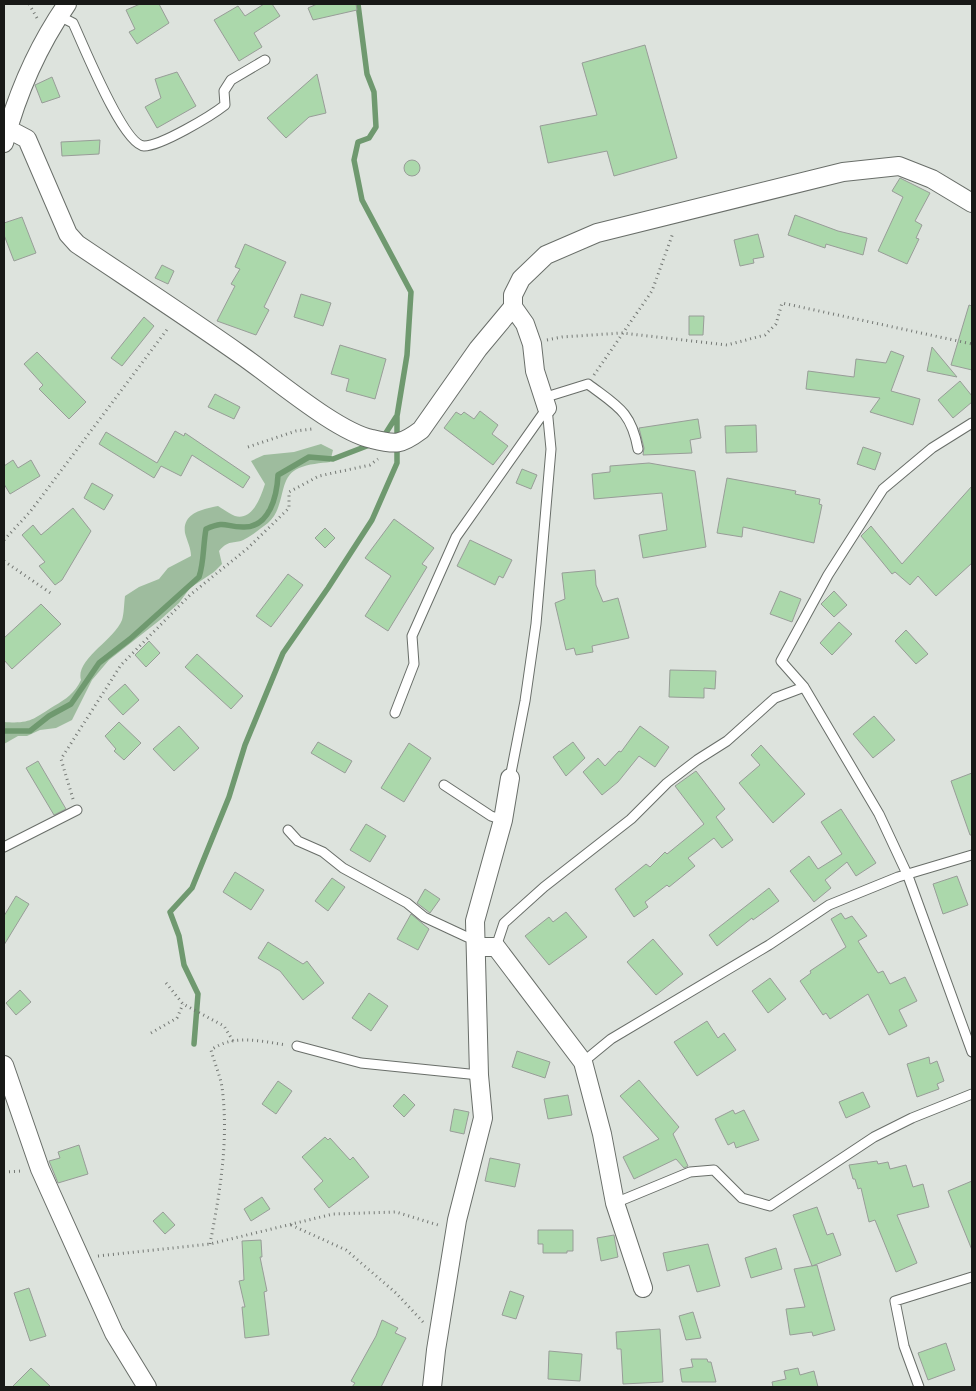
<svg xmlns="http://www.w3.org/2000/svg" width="976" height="1391" font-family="Raleway,sans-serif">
<rect width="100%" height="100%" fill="#dde3dd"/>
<path fill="#9ebc9e" d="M321 444 333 450 330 462C321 463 308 464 299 468 277 477 287 506 268 523 261 528 253 535 245 539 235 545 230 538 219 551L222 564 214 572 190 588 179 603 160 620 109 660 92 680 72 720 56 728 40 730 27 736H18L4 744V722C31 724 33 719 54 706 66 699 75 693 81 680 75 660 114 640 122 620 124 614 124 604 125 596L139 587 159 579 168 568 191 556C191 548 187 541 185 533 182 513 203 509 218 506 223 509 230 514 235 516 253 521 261 496 265 484L251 461 264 455 294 452Z"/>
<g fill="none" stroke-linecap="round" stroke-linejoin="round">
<path stroke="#6f996f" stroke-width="5.5" d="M382 439 396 417
M4 731H30L49 716 71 704 99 663 130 639 199 577C204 563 203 545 206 529 227 520 224 527 243 527 270 528 277 495 278 475L309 457 333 459 372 444
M194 1044 198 994 184 965 179 936 170 912 192 888 229 797 245 745 283 653 328 588 372 520 397 463V416L407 355 411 292 362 200 354 160 358 142 369 138 376 127 374 92 367 74 358 4"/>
</g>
<path fill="#abd8ab" stroke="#989d98" d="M140 4H159L169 23 137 44 129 32 135 29 126 10Z
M264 4H272L280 16 254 33 262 47 239 61 214 20 238 6 245 16Z
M317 4H356L357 10 313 20 308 8Z
M645 45 677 158 614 176 607 151 548 163 540 126 597 115 582 63Z
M177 72 196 106 157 128 145 107 161 98 155 79Z
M317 74 326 113 309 117 286 138 267 118Z
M52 77 60 97 42 103 35 85Z
M100 140 99 154 62 156 61 142Z
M404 168a8 8 0 1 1 16 0a8 8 0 1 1-16 0Z
M900 178 930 193 915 221 922 225 916 238 919 239 907 264 878 251 903 197 892 191Z
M795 215 838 231 867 238 863 255 826 244 825 248 788 235Z
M22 217 36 253 14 261 4 235V223Z
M758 234 764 257 753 259 754 263 740 266 734 240Z
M245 244 286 262 264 307 269 310 256 335 217 321 235 286 231 284 240 269 235 267Z
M162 265 174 271 168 284 155 278Z
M301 294 331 303 323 326 294 317Z
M969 305 972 306V370L951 365Z
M689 316H704L703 335H689Z
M144 317 154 326 122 366 111 358Z
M340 345 386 359 375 399 346 391 349 379 331 374Z
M932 347 957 377 927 371Z
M891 351 904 356 891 391 920 399 913 425 870 412 880 398 806 389 808 371 854 377 856 359 886 363Z
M37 352 86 402 69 419 39 389 43 385 24 364Z
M960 381 972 396V402L953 418 938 400Z
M215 394 240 407 234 419 208 407Z
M480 411 498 425 492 434 508 446 493 465 444 428 456 412 461 415 464 412 474 419Z
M698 419 701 438 690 440 692 453 643 455 644 448 639 428Z
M756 425 757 452 726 453 725 426Z
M175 431 184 436 185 433 250 477 243 488 192 455 181 476 161 466 154 478 99 444 106 432 157 463Z
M863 447 881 453 875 470 857 464Z
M13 460 18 468 31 460 40 476 10 494 4 484V466Z
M649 463 695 471 706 547 643 558 639 535 667 530 662 493 594 499 592 474 610 472V466Z
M522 469 537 475 531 489 516 483Z
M727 478 796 491 795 494 820 499 819 504 822 505 814 543 743 527 742 537 717 533Z
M92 483 113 495 104 510 84 498Z
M972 486V563L936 596 918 576 910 585 895 572 892 574 861 536 871 526 902 564Z
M73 508 91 531 62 580 55 585 39 566 45 562 22 535 33 525 41 535Z
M394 519 434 548 422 564 427 567 388 631 365 616 391 576 365 558Z
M325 528 335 538 325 548 315 538Z
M470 540 512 560 503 578 499 576 495 585 457 566Z
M595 570 596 585 603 602 618 598 629 638 592 646 593 652 576 655 574 648 566 650 555 603 565 599 562 573Z
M288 574 303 585 271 627 256 616Z
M780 591 801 599 792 622 770 614Z
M834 591 847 605 834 617 821 604Z
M41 604 61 624 12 669 4 660V638Z
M839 622 852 634 832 655 820 643Z
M906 630 928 654 916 664 895 641Z
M149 641 160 653 146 667 135 655Z
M197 654 243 696 231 709 185 667Z
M670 670 716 671 715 689 704 688V698L669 697Z
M125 684 139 700 123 715 108 699Z
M874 716 895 740 873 758 853 734Z
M119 722 141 743 124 760 114 751 116 749 105 736Z
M179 726 199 748 174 771 153 749Z
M640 726 669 747 655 767 639 756 618 782 602 795 583 772 598 758 605 766 619 751 621 752Z
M318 742 352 761 345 773 311 753Z
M573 742 585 758 566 776 553 757Z
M409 743 431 758 404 802 381 788Z
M761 745 805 794 773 823 739 783 760 765 751 755Z
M38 761 66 809 54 815 26 768Z
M696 771 725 809 716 817 733 840 722 848 714 838 688 858 695 866 669 887 667 885 645 902 648 907 634 917 615 889 646 864 650 867 665 852 667 854 704 824 675 786Z
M972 773V835H970L951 781Z
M841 809 876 863 856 876 847 862 825 880 831 888 814 902 790 871 809 856 818 869 842 854 821 822Z
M366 824 386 836 370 862 350 850Z
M235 872 264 890 251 910 223 892Z
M957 876 968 905 943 914 933 884Z
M332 878 345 887 328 911 315 901Z
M769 888 779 901 753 920 752 918 717 946 709 935Z
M425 889 440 899 430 913 417 903Z
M16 896 29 904 4 945V916Z
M566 912 587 937 549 965 525 936 549 917 553 922Z
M841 913 845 919 852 916 867 936 858 941 878 973 883 971 890 984 905 977 917 1001 899 1010 907 1026 889 1035 868 994 830 1019 826 1013 823 1015 800 981 811 973 810 971 846 947 831 919Z
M411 914 429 929 418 950 397 939Z
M653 939 683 974 656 995 627 962Z
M268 942 303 964 307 961 324 983 303 1000 280 971 258 958Z
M770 978 786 999 768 1013 752 991Z
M20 990 31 1002 16 1015 6 1003Z
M369 993 388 1006 371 1031 352 1018Z
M707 1021 718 1038 724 1033 736 1050 697 1076 674 1042Z
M517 1051 550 1062 545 1078 512 1067Z
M929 1057 930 1064 937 1061 944 1081 937 1084 939 1089 917 1097 907 1064Z
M639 1080 679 1127 673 1134 688 1166 684 1168 676 1159 634 1179 623 1157 659 1139 620 1096Z
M278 1081 292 1091 276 1114 262 1104Z
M863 1092 870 1107 846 1118 839 1102Z
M404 1094 415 1105 404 1117 393 1106Z
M568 1095 572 1115 548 1119 544 1099Z
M454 1109 469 1112 464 1134 450 1131Z
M733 1110 735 1114 744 1110 759 1140 736 1148 734 1142 728 1145 715 1119Z
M325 1137 328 1140 330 1138 350 1160 353 1157 369 1177 329 1208 314 1189 323 1181 302 1157Z
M79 1145 88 1174 58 1183 49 1161 60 1158 58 1152Z
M490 1158 520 1164 515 1187 485 1181Z
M877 1161 878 1164 888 1162 890 1169 906 1165 913 1187 923 1184 929 1207 897 1215 917 1263 896 1272 875 1220 869 1222 861 1188 858 1189 855 1179H853L849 1165Z
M972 1181V1250L948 1191Z
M262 1197 270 1209 251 1221 244 1209Z
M817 1207 827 1235 833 1233 841 1255 812 1266 793 1215Z
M163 1212 175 1225 165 1234 153 1221Z
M538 1230H573V1251H567V1253H543V1244H538Z
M614 1235 618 1257 601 1261 597 1238Z
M261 1240 262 1257H260L267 1291 264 1292 269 1335 245 1338 242 1307H245L239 1281 244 1280 242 1241Z
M708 1244 720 1286 697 1292 689 1265 667 1271 663 1253Z
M776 1248 782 1269 751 1278 745 1258Z
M817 1265 835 1330 813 1336 812 1332 790 1335 786 1309 805 1307 794 1269Z
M29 1288 46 1336 30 1341 14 1293Z
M510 1291 524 1296 516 1319 502 1315Z
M693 1312 701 1338 686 1340 679 1316Z
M382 1320 398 1328 395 1333 406 1338 381 1387H352L355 1383 351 1381 376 1336Z
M660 1329 663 1382 623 1384 621 1349H617L616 1332Z
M946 1343 955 1370 928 1380 918 1353Z
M549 1351 582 1354 580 1381 548 1379Z
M691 1359H707L708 1362H711L716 1382H682L680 1369 693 1367Z
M31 1368 51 1387H12Z
M798 1368 800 1375 814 1371 818 1387H773L772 1382 786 1379 784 1371Z"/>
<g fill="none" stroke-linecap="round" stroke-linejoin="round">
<defs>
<path id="service" d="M59 16 73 23C83 44 123 145 144 146 161 146 211 116 225 105L224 91 231 80 265 60
M543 398 588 384C617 406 631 411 638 449
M972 423 932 448 883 489 828 575 781 661 804 687 879 814 908 876 972 1052
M395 713 414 664 412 636 456 537 547 408
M510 778 525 701 536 624 551 449 547 408
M444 785 491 816 503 820
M288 830 298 841 323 852 343 868 407 903 424 917 467 937 476 938
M4 847 77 810
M496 947 504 923 544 887 631 819 667 783 697 760 727 741 775 698 804 687
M297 1046 361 1063 479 1075
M583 1062 611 1039 769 945 829 905 898 877 972 855
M615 1203 690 1172 714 1170 742 1198 770 1206 874 1137 912 1118 972 1094
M919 1387 904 1346 895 1301 972 1277"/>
<path id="minor" d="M8 129 27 139 68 234 77 244C132 281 187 317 241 355 273 377 337 432 372 439 396 445 401 445 421 430L478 349 513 307
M4 143C17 94 38 46 67 4
M547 408 535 371 532 344 525 324 513 307V295L521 279 546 255 597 233 843 172 899 166 932 179 972 203
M476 947H496L583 1062 602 1134 615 1203 643 1288
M4 1065 40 1169 114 1333 147 1387
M432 1387 436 1350 457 1220 483 1118 479 1075 475 921 503 820 510 778"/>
</defs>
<use href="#service" stroke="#696e69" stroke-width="11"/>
<use href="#minor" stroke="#696e69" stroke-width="20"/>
<path stroke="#747874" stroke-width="3" stroke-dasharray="1 4" stroke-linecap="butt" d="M29 4 37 18
M547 340 562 337 622 333 727 345 765 335 776 324 782 303 972 344
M594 375 652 291 673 233
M248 447 296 431 312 429
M4 540 30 512 169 327
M4 561 52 594
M73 799 61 759 121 665 190 595 248 548 289 508V492L319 476 370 465 378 459
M166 983 183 1004 224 1026 233 1041
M151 1033 177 1018 183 1004
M4 1172 22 1171
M291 1225 346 1250 396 1293 423 1322
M210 1244C220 1192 229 1140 222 1087 220 1075 214 1062 211 1050 233 1034 260 1041 286 1045
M98 1256 210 1244 333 1214 396 1212 438 1225"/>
<use href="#service" stroke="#fff" stroke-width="9"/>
<use href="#minor" stroke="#fff" stroke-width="18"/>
</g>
<rect width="976" height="1391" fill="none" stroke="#181917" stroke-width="10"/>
</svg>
